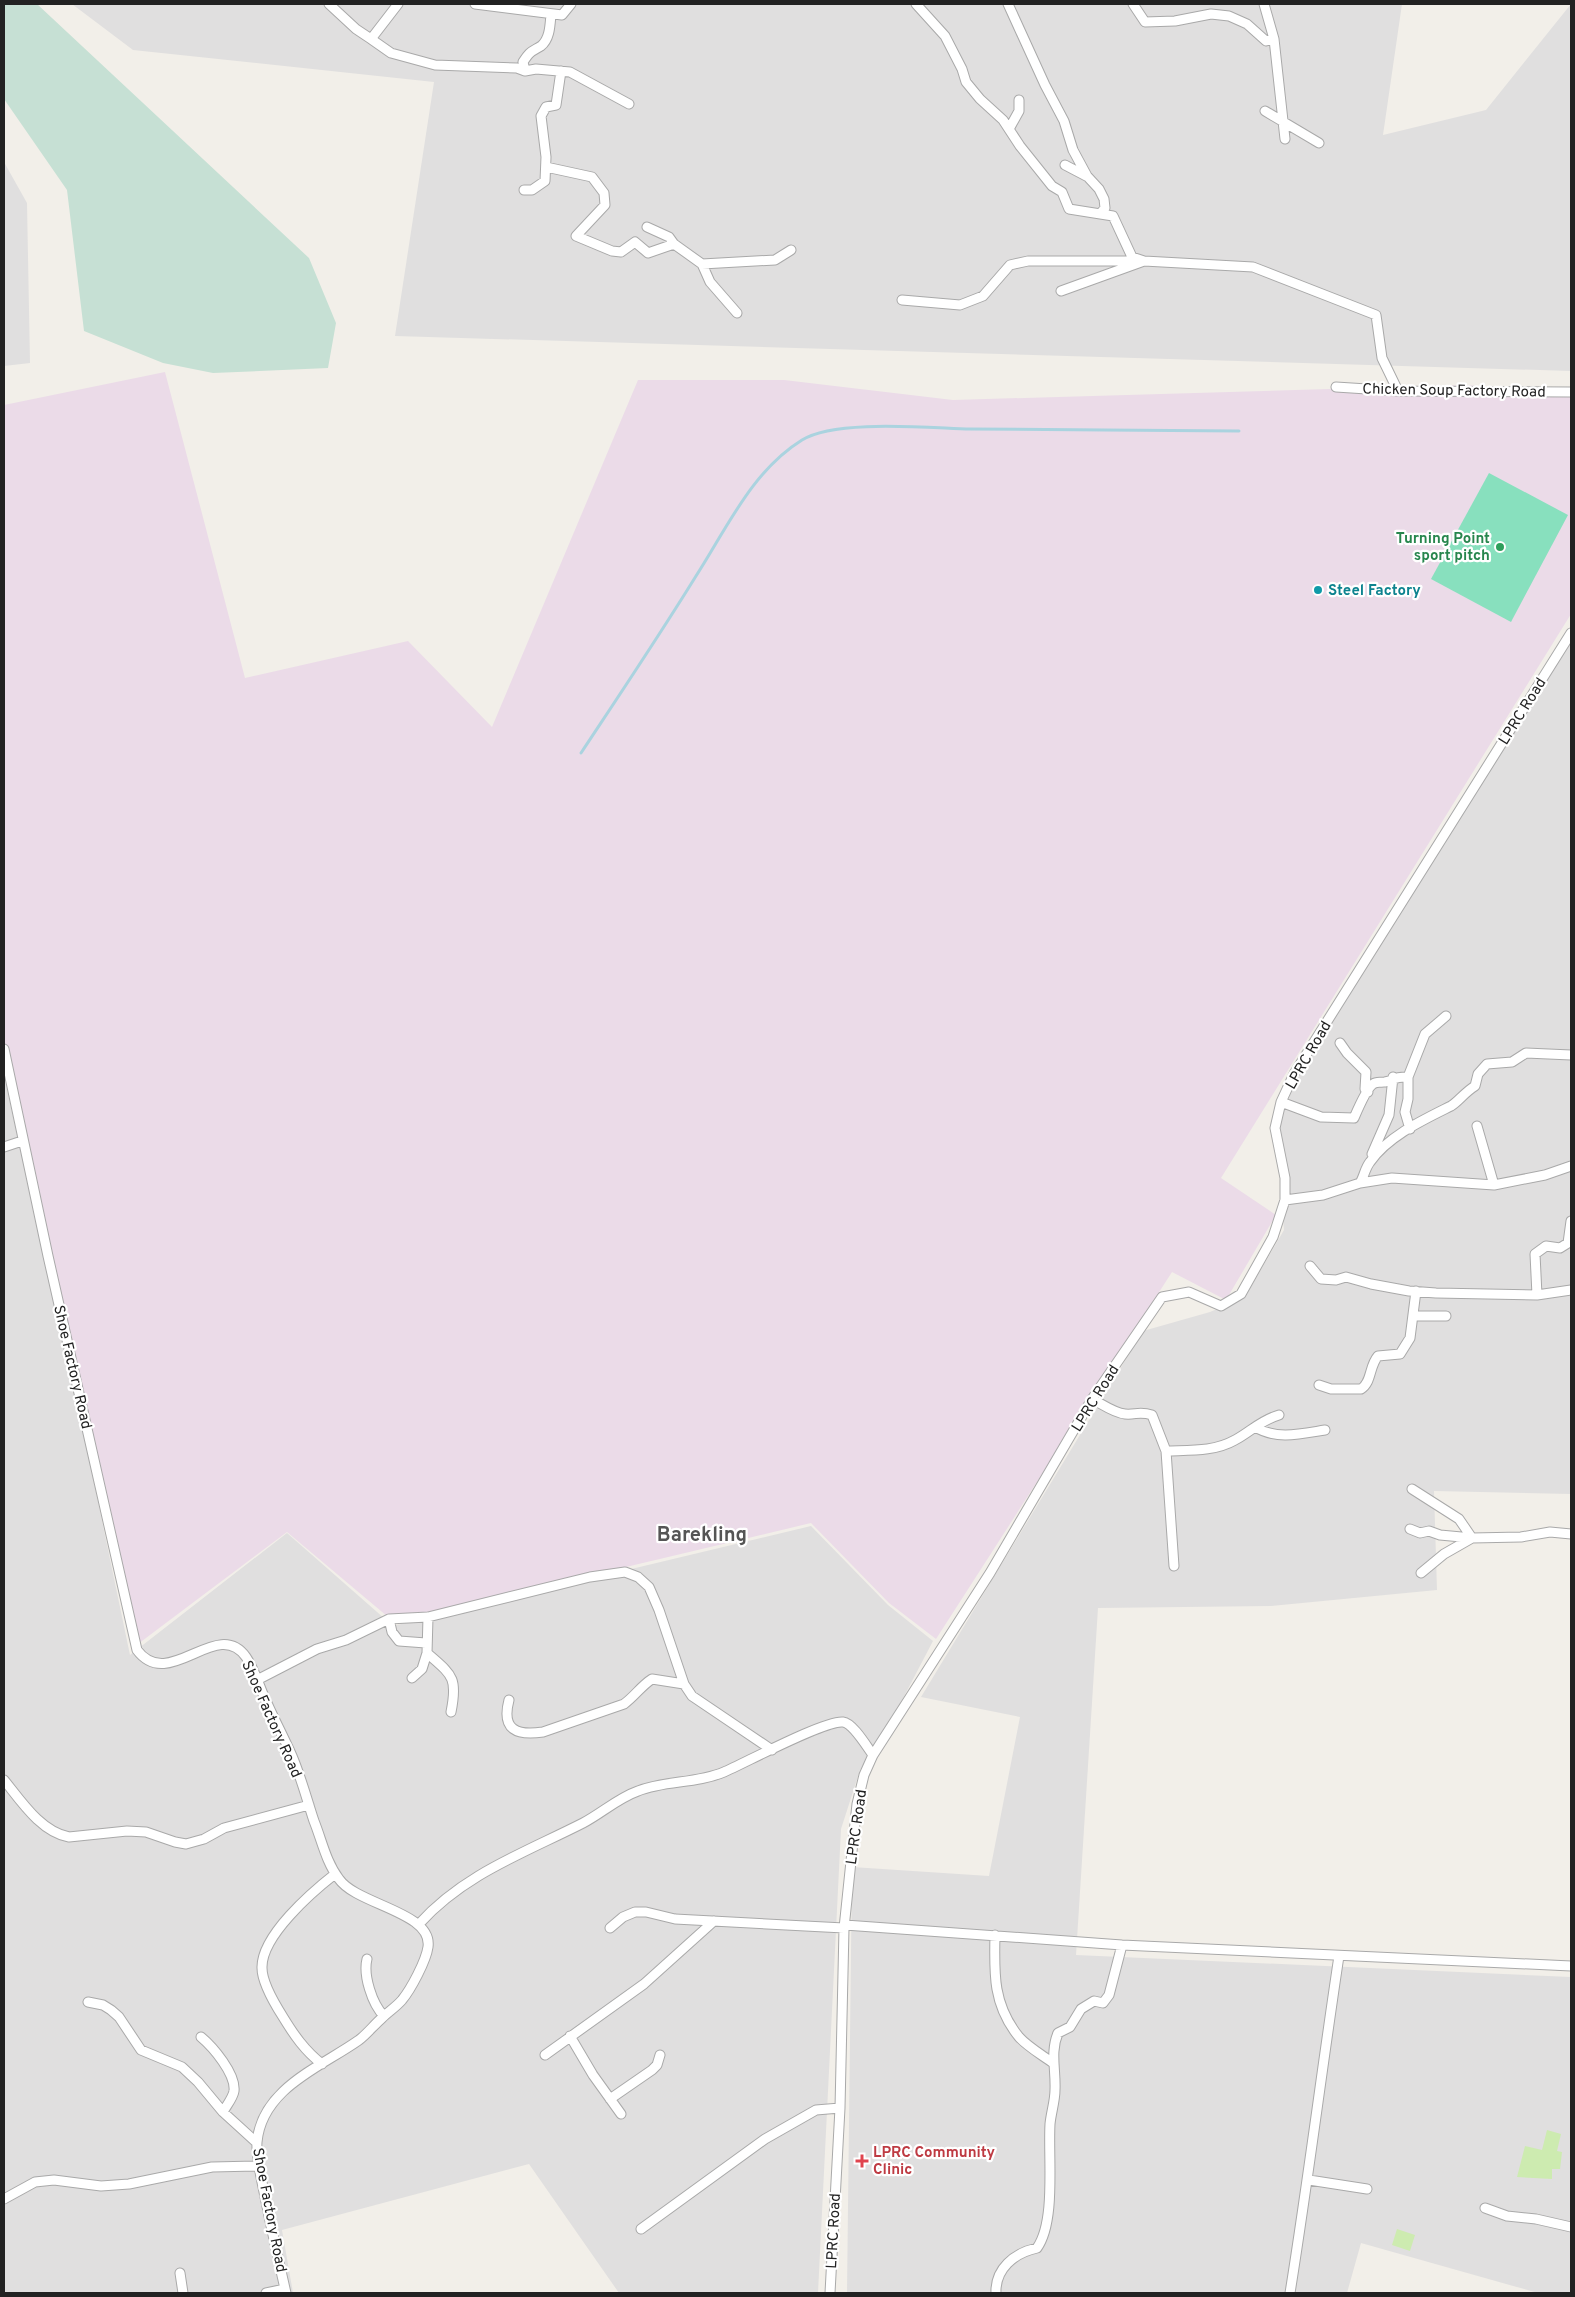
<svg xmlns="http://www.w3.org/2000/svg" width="1575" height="2297" font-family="Overpass,sans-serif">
<rect width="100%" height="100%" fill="#f2efe9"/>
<path fill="#e0dfdf" d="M72 4H1402L1383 135 1486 110 1571 4V371L395 336 434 82 133 50Z
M4 162 27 203 30 363 4 366Z
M1571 625V1494L1434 1491 1437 1590 1271 1606 1098 1608 1076 1955 1571 1977V2293H1538L1361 2243 1347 2293H847L852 1867 989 1876 1020 1717 921 1697 1143 1331 1210 1312 1245 1297 1284 1230 1276 1126 1284 1103 1300 1070 1457 820Z
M4 1076 86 1444 130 1655 287 1533 393 1626 811 1526 888 1605 933 1641 888 1727 860 1770 841 1829 818 2293H619L529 2164 282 2230 293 2293H4Z"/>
<path fill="#ebdbe8" d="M165 372 245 678 408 641 492 727 638 380H784L953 400 1467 385 1571 396V614L1221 1178 1276 1215 1226 1300 1172 1272 936 1639 889 1603 811 1523 394 1622 287 1532 138 1644 4 1043V405Z"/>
<path fill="#cdebb0" d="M1547 2130 1561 2134 1557 2151 1562 2152 1560 2169H1552V2179L1517 2177 1525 2146 1542 2150Z
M1397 2229 1415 2235 1410 2251 1392 2245Z"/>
<path fill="#c6e0d4" d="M4 4H37L309 258 336 323 328 368 213 373 163 363 84 331 67 190 4 99Z"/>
<path fill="#88e0be" d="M1489 473 1568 515 1511 622 1431 579Z"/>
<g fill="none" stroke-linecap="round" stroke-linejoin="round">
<path stroke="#aad3df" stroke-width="3" d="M581 753C620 694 659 636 696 576 727 528 752 471 802 440 835 419 929 428 970 429 1060 430 1149 430 1239 431"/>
<defs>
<path id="minor" d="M329 4 356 29 371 39 398 4
M475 4 562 15 571 4
M916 4 945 36 962 69 966 82 980 99 1003 120 1020 146 1052 186 1062 192 1069 209 1113 216 1132 257 1144 261
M1008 4 1045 85 1064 121 1073 150 1087 176 1099 189 1104 199 1105 208 1100 214
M1133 4 1145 22 1175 21 1211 14 1229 16 1247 24 1266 41 1274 39 1285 139
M1264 4 1274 39
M551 14C550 25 550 39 541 46 531 52 530 51 523 62L525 71 536 69 570 72 629 104
M371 39 391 53 435 65 517 68 525 71
M1265 111 1319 143
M1009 129 1019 111V100
M1065 165 1086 176
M546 167 592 177 604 193 605 205 576 236 612 251 621 252 635 242 648 253 674 244
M524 190H532L545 181 546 157 541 116 546 107 556 105 561 71
M647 227 669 237 674 244 702 264 710 282 737 313
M702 264 775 260 791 250
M1061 291 1144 261 1253 267 1376 315 1382 358 1398 391
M902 300 960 305 983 296 1010 265 1028 261H1138
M1336 387 1398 391 1571 392
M1340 1043 1347 1053 1366 1072 1365 1089 1368 1092
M4 1049 48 1256 137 1650C169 1693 217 1616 246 1657 255 1670 260 1689 267 1703 275 1721 284 1738 292 1756 301 1777 307 1800 314 1821 322 1841 326 1862 339 1879 357 1905 433 1912 428 1947 426 1961 411 1989 402 2000 396 2007 388 2012 382 2018 374 2025 367 2034 359 2040 321 2067 262 2088 257 2142 256 2156 260 2172 263 2187 270 2222 278 2258 286 2293
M1281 1102 1321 1117 1354 1118C1357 1111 1367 1088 1373 1084 1377 1081 1381 1083 1385 1082 1395 1080 1394 1076 1408 1077
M1477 1126 1494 1185
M1410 1129 1405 1112 1408 1099V1077L1425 1034 1446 1016
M4 1147 22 1141
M1372 1154 1389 1115 1393 1077
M1360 1183 1392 1178 1494 1185 1545 1175 1571 1166
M1285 1200 1323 1195 1360 1183C1364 1177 1365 1168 1370 1162 1388 1136 1423 1120 1451 1106 1458 1102 1465 1092 1475 1086L1478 1074 1487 1064 1512 1062 1526 1053 1571 1055
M1310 1266 1321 1279 1336 1280 1346 1277 1371 1284 1409 1291 1436 1293 1537 1295 1571 1290
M1537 1295 1535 1254 1546 1246 1560 1248 1568 1243 1571 1221
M1413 1316H1446
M1319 1385 1331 1389H1361C1372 1382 1369 1366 1378 1356L1400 1354 1410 1338 1416 1291
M1092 1399C1102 1404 1114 1413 1125 1414 1136 1415 1139 1411 1152 1415L1166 1451 1174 1566
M1255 1427C1277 1440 1300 1434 1325 1430
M1166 1451C1189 1450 1214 1452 1235 1440 1250 1432 1261 1420 1279 1415
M1412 1489 1459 1519 1472 1538 1444 1554 1421 1573
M1410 1529 1420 1533 1429 1531 1440 1535 1472 1538 1521 1537 1550 1532 1571 1534
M428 1617 427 1653C452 1675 458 1677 451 1712
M389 1619 392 1632 399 1641 426 1643
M412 1678 422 1669 427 1653
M257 1680 317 1649 346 1640 389 1619 428 1617 590 1577 625 1572 638 1577 649 1587 659 1610 684 1684 692 1696 772 1750
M509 1700C501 1730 517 1736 543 1732L624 1704C635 1696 641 1686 652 1679L684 1684
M4 1780C21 1801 41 1832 69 1837L127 1831 146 1832 175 1842 186 1844 204 1839 224 1828 309 1805
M419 1924C464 1874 524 1853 583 1823 602 1813 618 1798 638 1791 665 1780 696 1784 724 1772 745 1763 825 1720 843 1722 853 1723 867 1747 873 1755
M845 1925 1122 1945 1571 1966
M610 1928 623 1917 635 1912H646L675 1919 844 1928
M995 1935C994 1974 993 2005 1019 2037 1028 2047 1042 2055 1053 2063
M367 1959C363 1975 372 2004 384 2016
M88 2002 103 2005 111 2010 119 2017 141 2050 182 2067 198 2082 223 2112 257 2143
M570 2036 593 2075 621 2114
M201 2037C213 2047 236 2074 234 2091 233 2098 226 2106 223 2112
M545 2055 644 1984 714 1921
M322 2064C305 2051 294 2035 283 2017 276 2006 262 1982 262 1968 261 1936 312 1892 335 1874
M610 2099 652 2070 657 2065 660 2055
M1309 2180 1367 2189
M4 2199 35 2182 54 2180 101 2186 129 2184 212 2167 259 2166
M1485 2208 1507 2216 1536 2219 1571 2227
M641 2229 765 2139 816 2110 840 2108
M180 2273 183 2293
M266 2293 285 2289
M830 2293 840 2108 844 1928 857 1804 864 1775 873 1755 990 1573 1092 1399 1162 1297 1189 1292 1221 1306 1241 1294 1273 1237 1285 1200V1178L1275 1128 1281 1102 1294 1074 1571 633
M996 2293C995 2269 1014 2253 1037 2248 1056 2221 1048 2159 1050 2124 1051 2113 1055 2101 1055 2090 1056 2070 1050 2052 1058 2033L1070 2027 1081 2009 1094 2001 1103 2003 1109 1995 1122 1945
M1290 2293C1308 2181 1322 2068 1339 1956"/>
</defs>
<use href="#minor" stroke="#a9a9a9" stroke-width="11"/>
<use href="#minor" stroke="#fff" stroke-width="9"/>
</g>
<circle fill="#2e9e5b" stroke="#fff" stroke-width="2" cx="1500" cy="547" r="5"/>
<circle fill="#0f9aa8" stroke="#fff" stroke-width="2" cx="1318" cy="590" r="5"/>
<path fill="#e0444e" stroke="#fff" stroke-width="2" d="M859.5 2153.5h5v5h5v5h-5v5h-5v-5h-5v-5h5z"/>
<g text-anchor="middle" stroke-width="4.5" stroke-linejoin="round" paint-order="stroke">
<g font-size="15" fill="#222" stroke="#fff">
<text transform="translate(1454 390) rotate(1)" y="5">Chicken Soup Factory Road</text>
<text transform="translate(1522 711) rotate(-58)" y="5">LPRC Road</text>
<text transform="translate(1308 1055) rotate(-60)" y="5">LPRC Road</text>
<text transform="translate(73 1367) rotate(77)" y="5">Shoe Factory Road</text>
<text transform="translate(1095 1398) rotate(-58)" y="5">LPRC Road</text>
<text transform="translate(272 1719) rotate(66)" y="5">Shoe Factory Road</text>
<text transform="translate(856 1827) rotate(-82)" y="5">LPRC Road</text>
<text transform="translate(270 2210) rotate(79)" y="5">Shoe Factory Road</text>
<text transform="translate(833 2231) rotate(-87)" y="5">LPRC Road</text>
</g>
<g font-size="15" font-weight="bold" fill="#27864d" stroke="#fff" text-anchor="end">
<text x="1490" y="543">Turning Point<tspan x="1490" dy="17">sport pitch</tspan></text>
</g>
<g font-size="15" font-weight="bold" fill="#0d838f" stroke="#fff" text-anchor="start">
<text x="1328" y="595">Steel Factory</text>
</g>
<g font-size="15" font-weight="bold" fill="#be3a42" stroke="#fff" text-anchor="start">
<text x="873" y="2157">LPRC Community<tspan x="873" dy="17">Clinic</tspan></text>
</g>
<g font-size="20" font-weight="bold" fill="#555" stroke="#fff">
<text x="702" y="1541">Barekling</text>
</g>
</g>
<rect width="1575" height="2297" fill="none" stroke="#222222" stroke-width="10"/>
</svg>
